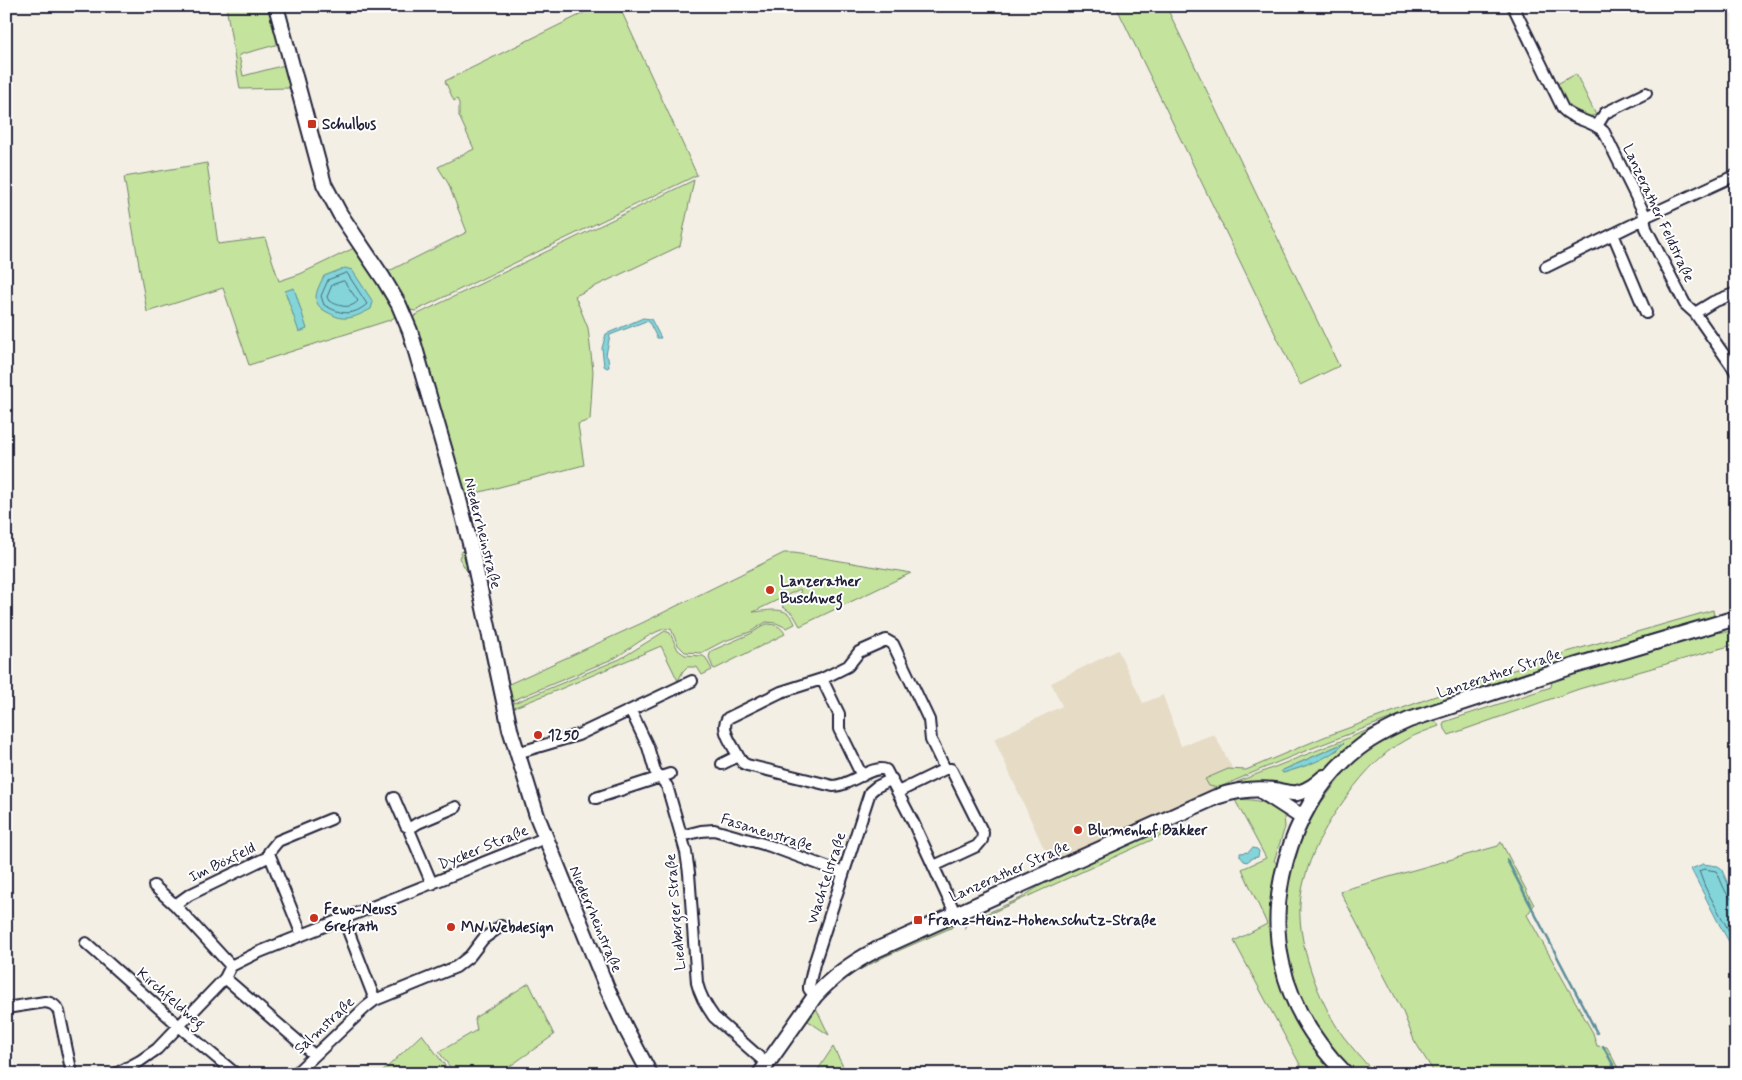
<svg xmlns="http://www.w3.org/2000/svg" width="1742" height="1080" font-family="Mynerve,sans-serif">
<rect width="100%" height="100%" fill="#f4efe5"/>
<filter id="ink" filterUnits="userSpaceOnUse"><feTurbulence type="fractalNoise" baseFrequency=".02" numOctaves="2"/><feDisplacementMap in="SourceGraphic" scale="10" xChannelSelector="R" yChannelSelector="G"/><feConvolveMatrix kernelMatrix="1 2 1 2 8 2 1 2 1" color-interpolation-filters="sRGB"/></filter>
<g filter="url(#ink)">
<path fill="#e6dcc6" d="M1118 650 1143 703 1163 695 1181 746 1214 734 1233 769H1228L1211 777 1209 786 1218 788 1050 862 994 739 1062 706 1051 683Z"/>
<path fill="#c4e39c" stroke="#73826c" fill-rule="evenodd" d="M226 6H269L279 44 239 55 243 76 285 65 291 88 240 89Z
M598 6H619L697 175 415 311 406 309 385 273 467 232 448 183 438 167 474 149 459 116V103L457 99 454 101 445 81Z
M1116 6H1166L1339 366 1300 385Z
M1576 74 1596 115 1588 117 1570 112 1555 85Z
M207 163 218 244 265 238 279 281 300 274 356 247 380 282 396 314 395 317 390 320 249 365 223 288 147 312 124 177Z
M694 180 680 246 575 296 588 328 593 371 590 420 578 424 584 465 469 495H465L411 320 416 315Z
M465 502 509 684 642 623 784 553H794L911 573 800 626 793 614 783 607 782 604 791 600 800 601 802 597 800 589 753 612C769 611 788 604 795 624L787 628 776 623 766 622 750 632 722 642 701 653 685 652 678 645 671 629C659 625 627 651 615 658L509 702Z
M467 547 501 702 496 703 482 640V628L470 576 459 558 462 551Z
M1713 610 1714 616C1545 665 1378 716 1218 788L1209 786 1205 779 1228 769 1246 770 1324 737 1430 698 1567 652Z
M766 624C775 624 781 626 785 634L715 669 713 668 709 657 711 651 750 634Z
M1736 630V644L1579 689 1449 735 1443 726 1444 722 1551 687 1552 681 1718 632H1727Z
M665 631 670 633 678 650 685 655 703 656 706 658 712 670 702 675 697 667H687L683 671 678 681 661 646 558 690 510 709 509 705 620 659Z
M1396 719 1360 740 1309 782 1293 788 1261 781 1237 783V782ZM1337 746 1338 750 1302 767 1283 773 1281 771Z
M1430 720H1435L1439 726C1428 730 1417 734 1407 739 1379 754 1358 780 1340 806 1321 832 1306 864 1301 896 1294 937 1319 1003 1343 1036 1353 1049 1364 1061 1375 1074H1353L1315 1030 1291 977 1284 940V915L1291 871 1299 844 1317 808 1349 766 1359 755 1371 749 1382 741 1415 725Z
M1235 800C1252 798 1272 802 1284 816L1285 827 1274 861 1278 864 1272 902 1277 962 1339 1074H1305L1234 941 1267 924 1242 869 1266 858Z
M1171 825 1176 829 967 924 965 930V923L1021 898 1050 879Z
M1501 842 1534 905 1527 915 1593 1033 1597 1046 1607 1047 1621 1074H1565L1561 1065 1541 1074H1435L1414 1040 1403 1012 1340 891 1498 846Z
M951 923 953 927 884 957 841 980 853 967Z
M529 983 554 1035 499 1074H455L439 1052 477 1030 475 1020 476 1017Z
M815 1006 829 1035 805 1019Z
M422 1034 451 1074H380Z
M833 1047 847 1074H815Z"/>
<path fill="#83d5da" stroke="#5c8d9a" d="M345 268 352 270 373 302 371 309C363 313 354 318 346 318 339 319 333 315 327 312 309 303 317 290 324 276Z
M294 288 307 329 299 332 285 291Z
M643 318 651 319 661 338H657L649 322 646 321 610 335 606 355 608 358 609 367 607 368 604 366 602 348 606 334Z
M1344 743C1330 759 1303 767 1283 773L1281 771Z
M1252 848 1257 849 1259 851 1258 857 1252 858 1247 862 1244 861 1240 856V853L1249 852Z
M1703 864 1718 866 1721 868 1732 893 1736 898V954L1719 924 1691 869Z"/>
<g fill="none" stroke-linecap="round" stroke-linejoin="round">
<path stroke="#496a7b" stroke-width="1" d="M347 273 367 304C352 317 340 314 324 305L321 296 328 280Z
M344 281 358 301C349 310 339 306 329 301L327 297 332 285Z
M1736 901C1725 899 1722 880 1716 871L1704 869 1699 871 1705 887 1736 944"/>
<path stroke="#5c8d9a" stroke-width="2.5" d="M1507 860 1597 1033
M1603 1046 1618 1074"/>
<defs>
<path id="street" d="M1513 6 1563 109C1574 121 1593 120 1604 132L1643 211 1646 228 1685 304 1695 313 1736 372
M1597 126 1605 113 1646 93
M1645 217 1736 175
M1613 234 1646 313
M1546 267 1644 219
M1695 313 1713 302 1736 293
M822 679 839 714V729L862 776
M631 711 648 747 655 771 667 786 686 852 689 873 697 983C700 996 706 1006 714 1017L767 1064
M517 753 578 735 692 681
M738 756C733 745 719 729 728 718L781 692 822 679 848 666 859 652 886 640 893 644 929 720 931 740 945 769
M722 764 738 756 743 763 747 765 833 786C850 786 873 764 886 770L913 822 955 913
M898 792 945 769H951L983 833 982 840 977 846 934 866
M394 798 406 826 410 828V832L432 884
M596 798 670 774
M410 828 418 823 456 807
M681 836 701 831 714 830 770 846 843 873
M270 856 302 935
M154 886 175 905 231 966
M175 905 189 895 270 856 269 852 278 841 331 819
M344 920 375 1000
M86 943 187 1033 236 1074
M225 978 314 1055
M815 996 809 989V986L814 964 870 792 876 787 892 779
M6 1008 45 1002C52 1003 56 1005 59 1012L72 1074
M116 1074 140 1061 157 1049 225 978 231 966 257 953 545 838
M295 1074 366 1007 375 1000 456 967 470 956 483 939 501 926"/>
<path id="secondary" d="M276 6 324 184 340 214 383 278 399 305 410 331 458 496 470 543 510 729 537 816 606 986 626 1029 650 1074
M1263 792 1297 814 1305 813
M760 1074 815 996C833 976 853 962 876 950L1216 797C1236 790 1254 788 1274 790 1282 791 1289 794 1297 793 1308 791 1316 784 1324 777
M1346 1074C1315 1043 1291 1006 1282 963 1265 887 1297 796 1359 748 1374 736 1391 728 1409 720L1574 666 1736 618"/>
</defs>
<use href="#street" stroke="#22223b" stroke-width="14"/>
<use href="#secondary" stroke="#22223b" stroke-width="18"/>
<use href="#street" stroke="#fff" stroke-width="10"/>
<use href="#secondary" stroke="#fff" stroke-width="14"/>
</g>
</g>
<g fill="#c8321e" stroke="#fff" stroke-width="2">
<rect x="307" y="119" width="10" height="10" rx="2.5"/>
<circle cx="770" cy="590" r="5"/>
<circle cx="538" cy="735" r="5"/>
<circle cx="1078" cy="830" r="5"/>
<circle cx="314" cy="918" r="5"/>
<rect x="913" y="915" width="10" height="10" rx="2.5"/>
<circle cx="451" cy="927" r="5"/>
</g>
<g text-anchor="middle" stroke-width="4" stroke-linejoin="round" paint-order="stroke">
<g font-size="15" font-weight="bold" fill="#22223b" stroke="#fff" text-anchor="start">
<text x="322" y="129">Schulbus</text>
<text x="780" y="586">Lanzerather<tspan x="780" dy="17">Buschweg</tspan></text>
<text x="548" y="740">1250</text>
<text x="1088" y="835">Blumenhof Bakker</text>
<text x="324" y="914">Fewo-Neuss<tspan x="324" dy="17">Grefrath</tspan></text>
<text x="928" y="925">Franz-Heinz-Hohenschutz-Straße</text>
<text x="461" y="932">MN Webdesign</text>
</g>
<g font-size="15" fill="#22223b" stroke="#fff">
<text transform="translate(1659 213) rotate(65)" y="5">Lanzerather Feldstraße</text>
<text transform="translate(483 533) rotate(76)" y="5">Niederrheinstraße</text>
<text transform="translate(1499 673) rotate(-18)" y="5">Lanzerather Straße</text>
<text transform="translate(767 832) rotate(17)" y="5">Fasanenstraße</text>
<text transform="translate(483 847) rotate(-22)" y="5">Dycker Straße</text>
<text transform="translate(222 862) rotate(-26)" y="5">Im Böxfeld</text>
<text transform="translate(1009 871) rotate(-24)" y="5">Lanzerather Straße</text>
<text transform="translate(826 878) rotate(-72)" y="5">Wachtelstraße</text>
<text transform="translate(675 912) rotate(-95)" y="5">Liedberger Straße</text>
<text transform="translate(596 919) rotate(67)" y="5">Niederrheinstraße</text>
<text transform="translate(171 998) rotate(41)" y="5">Kirchfeldweg</text>
<text transform="translate(324 1025) rotate(-43)" y="5">Salmstraße</text>
</g>
</g>
<rect width="1742" height="1080" fill="none" stroke="#fff" stroke-width="25"/>
<rect x="12" y="12" width="1717" height="1055" fill="none" stroke="#22223b" stroke-width="2" filter="url(#ink)"/>
</svg>
